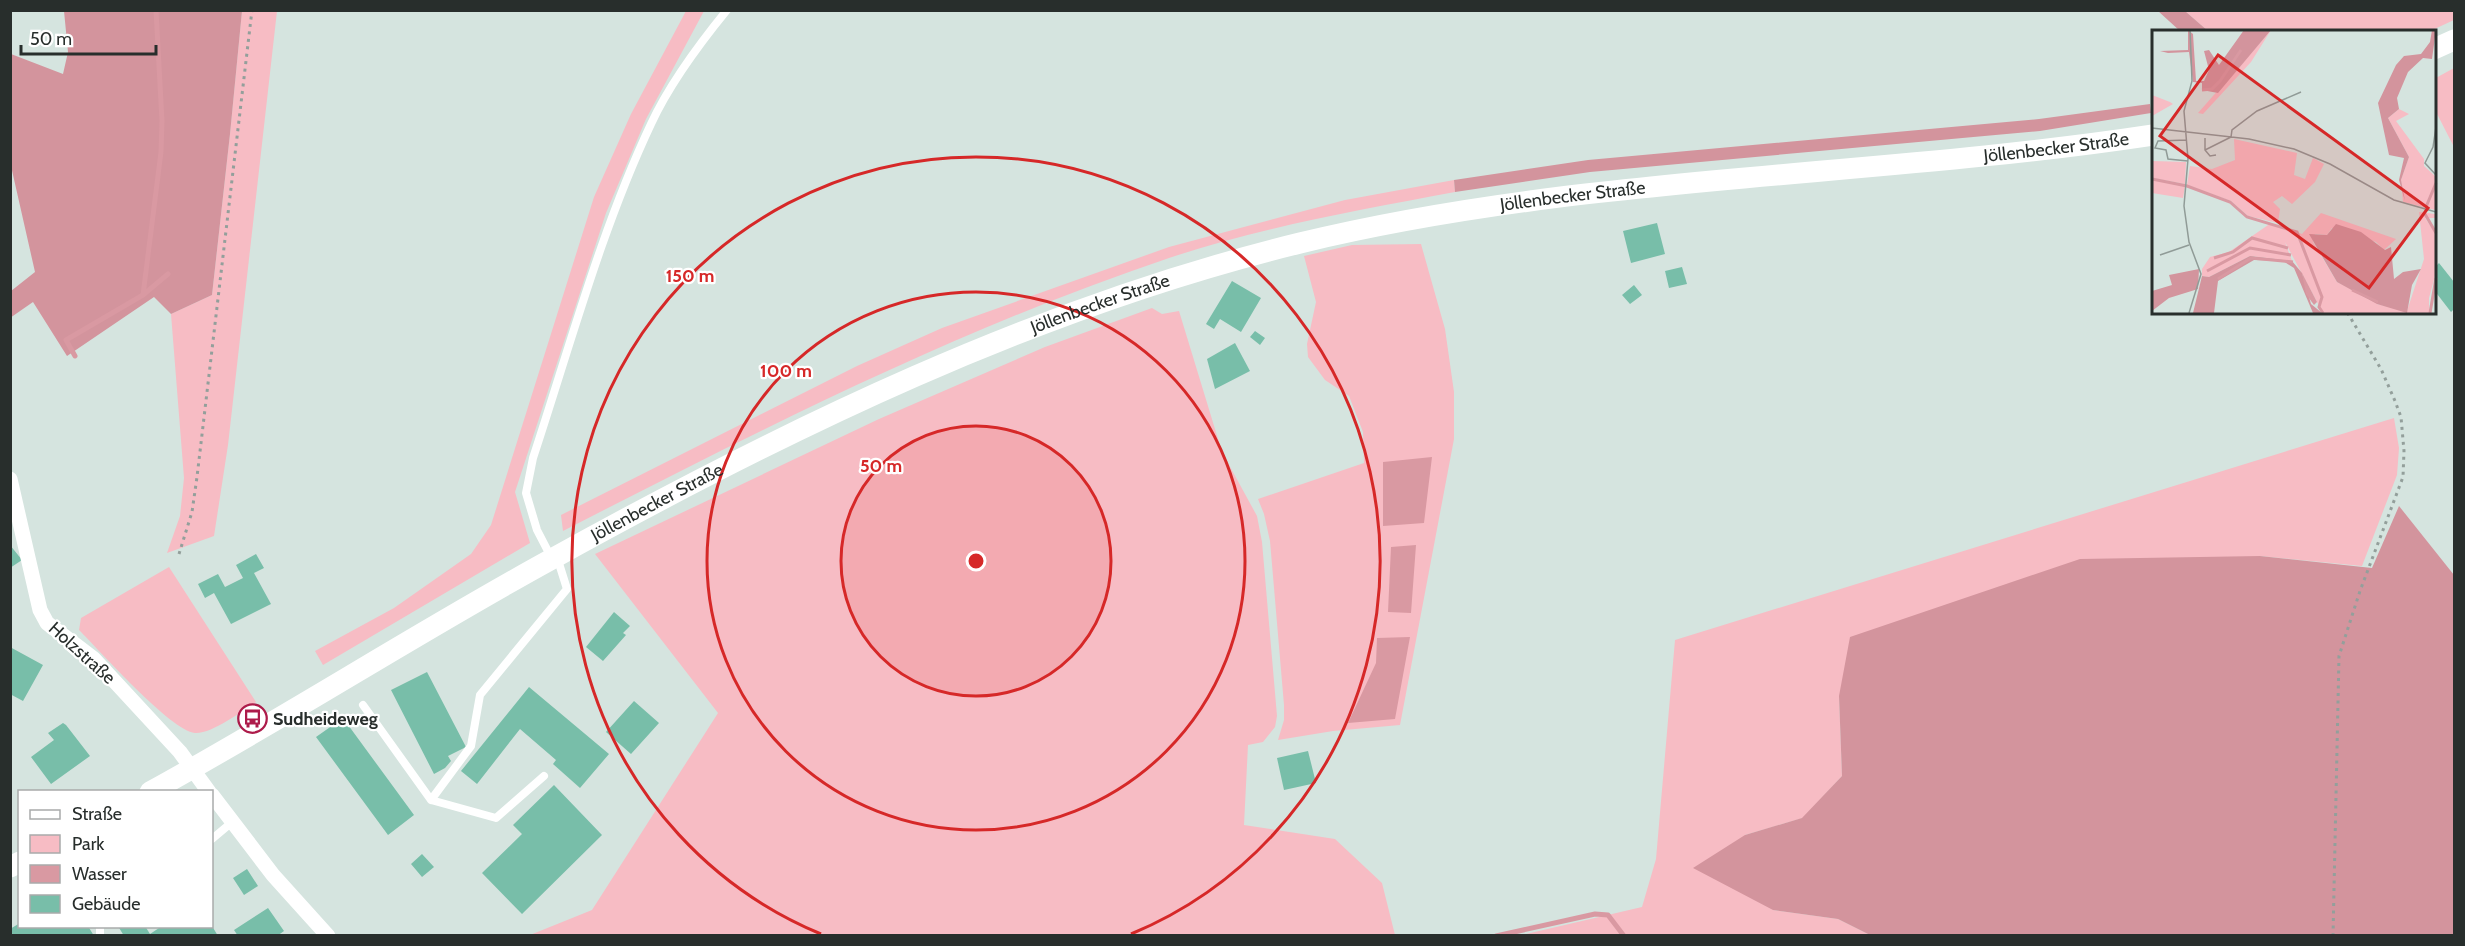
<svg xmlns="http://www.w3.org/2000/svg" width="2465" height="946" font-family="Cabin,sans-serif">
<rect width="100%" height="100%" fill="#d5e4df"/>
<path fill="#f7bcc4" d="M2454 10V20L2428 32 2208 31 2185 11Z
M242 11H277L228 445 214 536 167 553 180 516 184 478 171 314 212 295 230 134Z
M686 11H704L646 119 606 213 515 492 530 543 323 665 315 651 394 608 471 554 491 525 594 197 631 114Z
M2454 68V147L2434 108V79Z
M1454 180 1455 192C1359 210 1262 227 1169 258 958 329 760 430 563 531L561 515 857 366 942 328 1169 247 1345 200Z
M1421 244 1445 329 1454 392V439L1400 725 1333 731 1278 740 1284 720V705L1270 541 1264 514 1258 499 1364 463 1363 432 1349 396 1325 380 1308 357 1307 344 1316 302 1304 256 1352 245Z
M1152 308 1162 314 1179 311 1222 452 1257 516 1262 542 1277 716 1275 727 1263 742 1248 745 1244 825 1335 839 1382 883 1395 935H530L592 910 718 713 595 554 879 419 1045 347Z
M2394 418 2399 448 2397 475 2362 566 2260 556 1839 696 1842 776 1803 818 1745 835 1773 910 1838 919 1870 935 1518 936 1642 907 1656 859 1675 640Z
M169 567 256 702C242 711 212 734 195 733 171 731 99 650 79 630L81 618Z"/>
<path fill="#d3949d" d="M64 11H242L230 134 212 295 171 314 154 297 67 356 33 302 10 318 11 291 35 272 11 166V54L63 74 68 52Z
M2158 11H2185L2208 31H2180Z
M2150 104 2151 113 2040 131 1590 172 1455 192 1454 180 1588 160 2039 119Z
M2399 506 2454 575V935H1870L1838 919 1773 910 1693 868 1745 835 1802 818 1842 776 1839 696 1850 637 2080 559 2260 556 2372 568Z"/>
<path fill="#d999a2" d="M1432 457 1424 523 1383 526V462Z
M1416 545 1411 613 1388 612 1391 547Z
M1410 637 1395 719 1348 723 1376 663 1377 638Z"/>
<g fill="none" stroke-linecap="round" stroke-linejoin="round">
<path stroke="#d999a2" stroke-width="5" d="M143 295 168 274
M75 356 66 340 143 295 161 152 162 121 156 10
M1496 936 1595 914 1608 915 1624 936"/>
</g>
<path fill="#78bea9" d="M1657 223 1665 254 1631 263 1623 231Z
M2439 263 2454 282V309L2451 312 2434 290V268Z
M1682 267 1687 284 1669 288 1665 271Z
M1232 281 1261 298 1241 332 1220 319 1214 329 1206 324Z
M1634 285 1642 295 1630 304 1622 295Z
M1255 331 1265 338 1260 345 1250 337Z
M1235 343 1250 371 1215 389 1207 359Z
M10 545 22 560 10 568Z
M256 554 264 568 254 573 271 604 231 624 214 593 205 598 198 584 218 574 225 587 243 578 236 565Z
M614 612 630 626 623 633 626 635 603 661 586 647Z
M10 647 43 665 23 701 10 694Z
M427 672 466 747 448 756 451 761 445 768 434 774 391 690Z
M529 687 609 754 580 788 553 764 556 760 520 729 477 784 461 771Z
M634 701 659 723 631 754 606 732Z
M343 718 414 815 388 835 316 737Z
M63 723 66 725 90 756 51 784 31 757 54 740 48 733Z
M1308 751 1316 783 1284 790 1277 758Z
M554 785 602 835 522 914 482 873 522 834 513 825Z
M422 854 434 867 422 877 411 864Z
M247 869 258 886 244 895 233 878Z
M268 908 284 931 277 936H238L234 930Z
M20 923V926H88L94 936H13L10 929Z
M118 926H145L150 934 162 926H212L218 936H124Z"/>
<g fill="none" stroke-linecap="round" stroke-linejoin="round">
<path stroke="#939f9b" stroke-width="3" stroke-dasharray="3 4.5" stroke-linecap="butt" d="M179 554 192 512 197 477 252 10
M2333 936 2339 656 2360 591 2403 477 2404 451 2401 417 2395 401 2381 369 2347 312"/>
<path stroke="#fff" stroke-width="8" d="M551 557 537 530 526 493 533 458C570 346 601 230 651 124 669 85 700 43 727 10
M363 705 431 800 496 818 544 776
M431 800 471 746 480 695 567 589 557 557
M212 839 231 823
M100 926V936"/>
<path stroke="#fff" stroke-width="15" d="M10 479 40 610 47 623 94 659 180 752 209 792
M212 795 273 875 328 936"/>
<g stroke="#fff" stroke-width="21">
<path d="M2434 49 2454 40"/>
<path id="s1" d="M150 792C285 718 415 634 550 560 786 429 1037 307 1300 243 1580 175 1870 178 2153 135"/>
<path d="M10 867 20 862"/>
</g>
</g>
<circle cx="976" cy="561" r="135" fill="#d62828" fill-opacity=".12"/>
<g fill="none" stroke="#d62828" stroke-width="3">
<circle cx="976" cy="561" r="135"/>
<circle cx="976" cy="561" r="269"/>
<path d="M821 934A404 404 0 1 1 1131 934"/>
</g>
<defs>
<symbol id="bus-ring" viewBox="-11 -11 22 22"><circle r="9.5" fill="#fff" stroke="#ad1b4a" stroke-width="1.5"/><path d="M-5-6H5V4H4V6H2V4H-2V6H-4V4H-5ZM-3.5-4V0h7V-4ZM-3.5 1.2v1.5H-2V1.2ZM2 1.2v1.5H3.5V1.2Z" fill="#ad1b4a"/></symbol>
</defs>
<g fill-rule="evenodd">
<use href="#bus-ring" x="236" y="702" width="33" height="33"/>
</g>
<g text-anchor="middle" stroke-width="4.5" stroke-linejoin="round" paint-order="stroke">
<g font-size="18" fill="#282e2c" stroke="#fff">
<text dy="6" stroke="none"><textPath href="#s1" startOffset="2042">Jöllenbecker Straße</textPath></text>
<text dy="6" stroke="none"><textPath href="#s1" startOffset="1556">Jöllenbecker Straße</textPath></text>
<text dy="6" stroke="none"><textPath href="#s1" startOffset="1070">Jöllenbecker Straße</textPath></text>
<text dy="6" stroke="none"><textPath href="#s1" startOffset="584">Jöllenbecker Straße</textPath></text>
<text transform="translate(82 653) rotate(42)" y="6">Holzstraße</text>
</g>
<g font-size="18" font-weight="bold" fill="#282e2c" stroke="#fff" text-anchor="start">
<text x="273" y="725">Sudheideweg</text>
</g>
</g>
<g transform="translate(2152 30)">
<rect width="284" height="284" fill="#d5e4df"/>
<path d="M119 0 99 32 51 84 46 83ZM0 65 18 72 21 74 0 86ZM247 79 257 84 244 91 272 129V136L283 146V180L251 172 249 150 257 127 236 88ZM82 109 145 123 142 145 153 149 161 128 172 134 163 152 140 174 130 166 121 172 128 179 126 193 96 186 79 171 35 155 38 136 60 139 83 130ZM0 131 34 132 33 154 0 148ZM0 150 33 156 31 168 0 163ZM267 182 283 184V188H273L284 204 283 246 277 268V283H171L133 212 140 231 98 226 57 247 50 246V239L58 227 77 222 119 193 150 204 169 183 244 209 232 220 224 212 180 198 175 205 163 204 161 212 185 252 226 271 225 274 255 281 272 229Z" fill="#f7bcc4"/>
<path d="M36 0 41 4 44 51H52L57 40 52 21 57 20 67 35 92 0H119L66 63 50 60V53L41 52 37 22 16 23 8 21 36 20ZM280 0H284L280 29 271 28 256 42 245 68 247 79 236 88 257 127 249 150 253 171 247 150 252 128 237 125 226 73 244 35 252 26 269 24 278 12ZM184 194 209 202 233 220 239 217 242 249 251 242 269 239 260 255 255 283 225 274 185 252 157 204 175 205ZM98 226 140 231 150 243 159 274 170 283H161L142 238 131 231 102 230 66 251 62 283H41L50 246 57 247ZM47 239 46 259 17 268 0 281V261L20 255 17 245Z" fill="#d3949d"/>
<path d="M150 243 165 272 162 275 154 264Z" fill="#d999a2"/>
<path fill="none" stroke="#d999a2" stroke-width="3" d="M50 60 60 59 68 51 89 20M0 149 35 156 78 172 95 187 145 202 170 267 167 277 171 283M274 177 284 153M273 184 284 203M62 228 81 222 100 208 136 218M55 241 98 218 139 225M66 249 99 228 141 232M200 260 226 272M278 283 284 248"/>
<path fill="none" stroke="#909b97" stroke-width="1.5" d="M284 97 281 117 273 133 284 145M0 98 97 109 142 119 178 134 242 170 284 182M79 107 80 100 105 81 149 62M53 108V120L58 126 64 125M35 110 6 111 3 118 14 120 16 129 36 131M53 120 79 107M8 225 37 215M37 283 49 244 37 212 32 176 36 129 32 81 40 51 38 0"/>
<path fill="#d62828" fill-opacity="0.15" stroke="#d62828" stroke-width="3" d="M66 25 276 178 217 258 8 106Z"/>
<rect width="284" height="284" fill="none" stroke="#282e2c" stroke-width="3"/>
</g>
<circle cx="976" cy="561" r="9" fill="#d62828" stroke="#fff" stroke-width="3"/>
<g font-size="18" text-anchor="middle" font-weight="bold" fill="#d62828" stroke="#fff" stroke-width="4.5" stroke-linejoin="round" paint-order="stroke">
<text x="690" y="282">150 m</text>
<text x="786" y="377">100 m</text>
<text x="881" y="472">50 m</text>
</g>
<rect width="2465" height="946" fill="none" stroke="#282e2c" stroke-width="24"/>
<rect x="18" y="790" width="195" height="138" fill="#ffffff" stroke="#a9abab" stroke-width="1.5"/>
<rect x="30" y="810" width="30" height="9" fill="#ffffff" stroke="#a9abab" stroke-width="1.5"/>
<text x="72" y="820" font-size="18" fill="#282e2c">Straße</text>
<rect x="30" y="835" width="30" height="18" fill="#f7bcc4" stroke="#a9abab" stroke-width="1.5"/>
<text x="72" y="850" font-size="18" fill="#282e2c">Park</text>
<rect x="30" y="865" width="30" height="18" fill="#d999a2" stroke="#a9abab" stroke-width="1.5"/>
<text x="72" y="880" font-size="18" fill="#282e2c">Wasser</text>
<rect x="30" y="895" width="30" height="18" fill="#78bea9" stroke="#a9abab" stroke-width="1.5"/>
<text x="72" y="910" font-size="18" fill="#282e2c">Gebäude</text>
<path d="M21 45v9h135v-9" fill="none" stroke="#282e2c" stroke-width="3"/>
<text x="30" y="45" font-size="18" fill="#282e2c" stroke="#ffffff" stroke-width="4.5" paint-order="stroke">50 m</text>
</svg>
